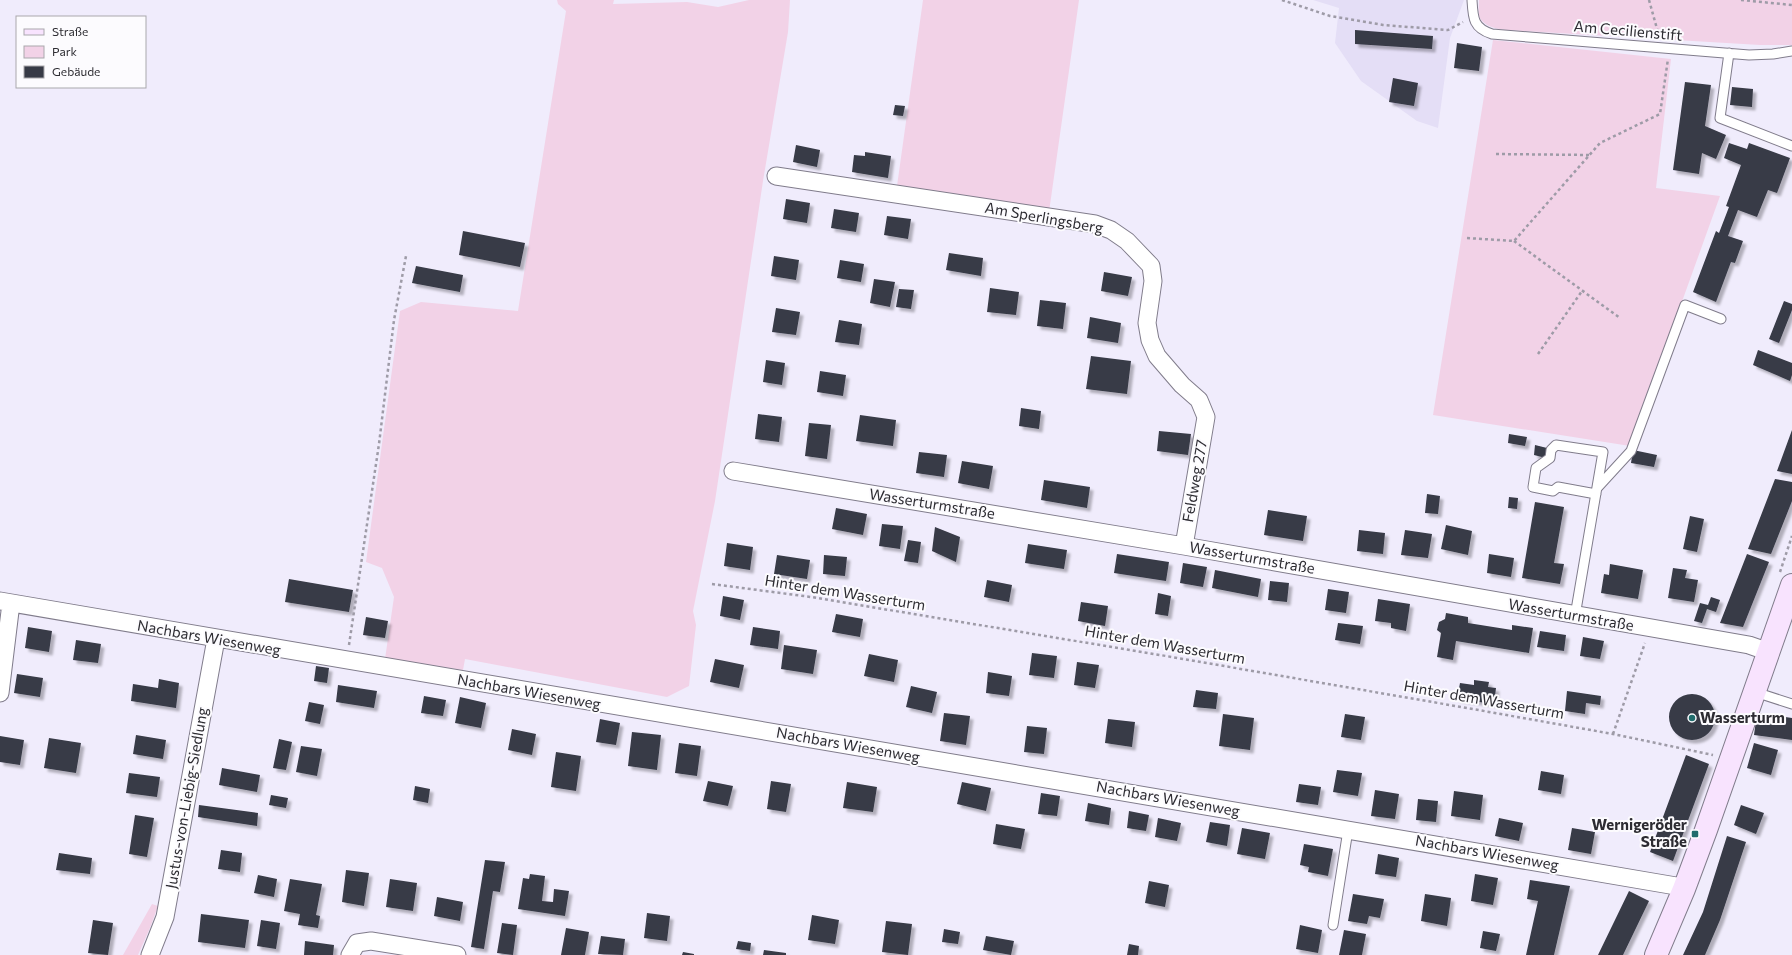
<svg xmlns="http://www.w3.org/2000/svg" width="1792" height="955" font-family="Commissioner,sans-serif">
<defs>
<filter id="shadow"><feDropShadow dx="3.5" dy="3.5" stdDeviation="1" flood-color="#0004"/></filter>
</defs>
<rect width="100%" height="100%" fill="#f0ecfc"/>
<path fill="#e4def6" d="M1313 0H1464L1450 38 1438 128 1417 121 1361 81 1335 43 1339 8Z"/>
<path fill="#f2d2e7" d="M557 0H614L613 4 687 2 718 7 749 0H790L788 32 763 181 715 501 693 611 696 625 689 686 667 697 465 659 463 670 385 659 394 597 382 568 366 562 400 311 421 302 518 311 566 11 558 4Z
M923 0H1079L1049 212 897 186Z
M1479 0H1792V45H1760L1522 31C1509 30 1485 31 1479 16 1478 12 1479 5 1479 0Z
M1493 40 1671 59 1656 188 1720 196 1630 446 1433 415Z
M152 904 158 906 150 928 138 955H123Z"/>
<path fill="#373a46" filter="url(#shadow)" d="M1355 30 1433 36 1432 49 1355 44Z
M1457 43 1482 47 1479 71 1454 68Z
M1393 78 1418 83 1414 106 1389 102Z
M1685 82 1711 85 1705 126 1726 135 1716 159 1702 153 1699 174 1673 170Z
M1732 87 1753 89 1752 107 1730 105Z
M895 105 905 106 903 116 893 115Z
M1729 143 1747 149 1749 143 1790 158 1777 193 1768 190 1757 217 1738 210 1728 236 1743 241 1735 263 1731 262 1716 302 1693 292 1716 231 1719 233 1729 207 1726 206 1741 165 1724 158Z
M796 145 820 150 817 167 793 162Z
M865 152 891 156 888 178 852 172 854 155 865 156Z
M786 199 810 203 807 223 783 219Z
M834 209 859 213 856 232 831 228Z
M887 216 911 219 908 239 884 235Z
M463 231 525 243 520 267 459 255Z
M949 253 983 258 981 276 946 270Z
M774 256 799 260 796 280 771 276Z
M840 260 864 264 861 282 837 278Z
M416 266 463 275 460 292 412 283Z
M1104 272 1132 277 1128 296 1101 291Z
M874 279 895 282 890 307 870 303Z
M990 288 1019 292 1016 315 987 312Z
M899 289 914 290 911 309 896 307Z
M1040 300 1066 303 1063 329 1037 326Z
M1784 301 1792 304V310L1779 343 1769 339Z
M776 308 800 312 796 335 772 332Z
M1090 317 1121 323 1118 343 1087 338Z
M839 320 862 324 859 345 835 342Z
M1758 350 1792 363V375L1790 381 1753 365Z
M1091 356 1131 361 1127 394 1086 389Z
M766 360 785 363 782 385 763 382Z
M820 371 846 375 843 396 817 392Z
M1021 408 1041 411 1039 429 1019 426Z
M758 414 782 417 779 442 755 439Z
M860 415 896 420 893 446 856 441Z
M809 423 831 425 827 459 805 456Z
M1792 430V474L1777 471Z
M1159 431 1191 434 1188 455 1157 451Z
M1509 434 1527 437 1525 446 1508 443Z
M1535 445 1547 448 1546 458 1534 455Z
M1633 450 1657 455 1654 467 1631 463Z
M919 452 947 455 944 477 916 473Z
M962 461 993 466 989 489 958 483Z
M1775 479 1792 482V501L1771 554 1748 549Z
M1044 480 1090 487 1087 508 1041 500Z
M1427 494 1440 496 1438 514 1425 513Z
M1509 497 1518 498 1517 509 1508 508Z
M1535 502 1564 507 1554 563 1564 564 1560 584 1522 578Z
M836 508 867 514 863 535 832 529Z
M1268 510 1307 516 1303 541 1264 535Z
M1690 516 1704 519 1697 552 1683 549Z
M882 524 903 526 900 549 879 546Z
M1446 525 1472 531 1468 555 1441 549Z
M935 527 960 537 956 562 932 551Z
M1359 530 1385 533 1383 554 1357 551Z
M1405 530 1432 534 1428 558 1401 555Z
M908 540 921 542 918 563 904 561Z
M727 543 753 547 750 570 724 566Z
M1028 544 1067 550 1064 569 1025 563Z
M1117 554 1169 562 1166 581 1114 573Z
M1489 554 1514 558 1511 577 1487 573Z
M1747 554 1769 562 1743 627 1720 623Z
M777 555 810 560 807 579 774 574Z
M824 555 847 557 845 576 823 574Z
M1183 563 1207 567 1203 587 1180 583Z
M1610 564 1643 570 1638 599 1601 593 1604 574 1609 575Z
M1673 568 1687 570 1685 578 1698 580 1694 602 1668 598Z
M1215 570 1261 579 1258 597 1212 588Z
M289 579 353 590 349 612 285 602Z
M987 580 1012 585 1009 602 984 597Z
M1270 581 1289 583 1287 602 1268 600Z
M1328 589 1349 592 1346 613 1325 610Z
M1158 593 1171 596 1168 616 1155 614Z
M723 596 744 600 740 620 720 616Z
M1711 597 1720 600 1716 612 1707 609 1702 623 1694 621 1700 603 1708 605Z
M1378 599 1410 604 1406 631 1391 628V623L1375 621Z
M1081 602 1108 606 1105 626 1078 621Z
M1446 613 1468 617V623L1512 630V625L1533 628 1529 653 1456 641 1453 660 1437 657 1441 633 1437 630 1439 622 1445 619Z
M836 614 863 619 860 637 832 632Z
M366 617 388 621 385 638 363 635Z
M1338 623 1363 626 1360 644 1335 640Z
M28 627 52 631 49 652 25 648Z
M753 627 780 631 778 649 750 645Z
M1540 631 1566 635 1564 651 1537 647Z
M1583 637 1604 641 1600 659 1580 656Z
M76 640 101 644 98 663 73 660Z
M784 645 817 650 813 674 781 669Z
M1032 653 1057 656 1054 678 1029 675Z
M869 654 898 660 894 682 864 676Z
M715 659 744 665 739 688 710 682Z
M1077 662 1099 665 1095 688 1074 685Z
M316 666 329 668 327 683 314 681Z
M988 672 1012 676 1009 696 986 693Z
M17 674 43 678 40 697 14 693Z
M159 679 179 683 176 708 131 701 133 684 158 688Z
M1474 680 1489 682 1488 687 1496 688 1494 704 1457 699 1460 683 1474 685Z
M338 685 377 691 374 708 336 702Z
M911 686 937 692 932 713 906 707Z
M1196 690 1218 693 1216 709 1193 707Z
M1567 691 1601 696 1600 705 1586 703 1585 714 1565 711Z
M1669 717a23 23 0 1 1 46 0a23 23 0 1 1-46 0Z
M424 696 446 700 443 716 421 713Z
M460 697 486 703 481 728 455 723Z
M309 702 324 705 320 724 305 721Z
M944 713 970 716 966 745 940 741Z
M1757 713 1792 718V740L1754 735Z
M1223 714 1254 718 1250 750 1219 746Z
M1345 714 1365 717 1361 740 1341 737Z
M600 719 620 723 616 745 596 742Z
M1108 719 1135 722 1132 747 1105 743Z
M1027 726 1047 728 1044 754 1024 752Z
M512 729 536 734 532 755 508 750Z
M632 732 661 735 657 770 628 766Z
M136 735 166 740 163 759 133 754Z
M0 736 24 740 20 765 0 762Z
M49 738 81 743 76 773 44 768Z
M279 739 292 742 286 770 273 768Z
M679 743 701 746 697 776 675 773Z
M1754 743 1778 750 1771 775 1747 768Z
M301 746 322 749 317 776 296 772Z
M556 752 581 756 576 791 551 787Z
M1686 755 1709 764 1673 861 1650 852Z
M222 768 260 775 257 792 219 785Z
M1337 770 1362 773 1358 796 1333 792Z
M1541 771 1564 775 1561 794 1538 790Z
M129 773 160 777 157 797 126 793Z
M708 781 733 786 728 806 703 801Z
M771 781 791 784 786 812 767 809Z
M847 782 877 787 873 812 843 808Z
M962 782 991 788 986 811 957 804Z
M1299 784 1321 787 1318 805 1296 802Z
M415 786 430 789 428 803 413 800Z
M1375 790 1399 794 1395 819 1371 816Z
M1454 791 1483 795 1480 820 1451 816Z
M1041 793 1060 796 1057 816 1038 814Z
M271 795 288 798 286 808 269 805Z
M1418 799 1438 801 1436 822 1416 820Z
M1088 803 1111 808 1109 825 1085 821Z
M199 805 258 813 257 826 198 817Z
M1741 805 1764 813 1756 834 1734 825Z
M1129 811 1149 815 1146 831 1127 828Z
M135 815 154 818 147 857 129 854Z
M1158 818 1181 823 1177 841 1155 837Z
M1499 818 1523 823 1519 841 1495 836Z
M1210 822 1230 825 1227 846 1206 842Z
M996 824 1025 829 1021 849 993 844Z
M1242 828 1270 833 1265 859 1237 854Z
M1572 828 1595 832 1591 854 1568 850Z
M1727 836 1746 842 1720 920 1705 955H1683L1703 912Z
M1304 844 1333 849 1328 876 1308 872 1309 867 1300 865Z
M221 850 242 853 240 872 218 869Z
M59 853 92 858 90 874 56 870Z
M1378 854 1399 858 1396 877 1375 874Z
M485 860 505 862 500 892 493 891 484 949 471 947Z
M346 870 369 873 364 906 342 902Z
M530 874 545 876 542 901 553 902 554 889 569 891 565 916 518 909 523 878 529 879Z
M1475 874 1498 878 1493 905 1471 901Z
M258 875 277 879 274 897 254 893Z
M290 879 322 884 316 915 320 916 318 928 298 925 300 914 284 911Z
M390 879 417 883 413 911 386 907Z
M1530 880 1570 886 1554 955H1526L1538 901 1527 899Z
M1149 881 1169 885 1165 907 1145 903Z
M1629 891 1649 901 1623 955H1598Z
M1353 894 1384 899 1380 918 1369 916 1367 924 1348 921Z
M1425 894 1451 898 1447 926 1421 921Z
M437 897 463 902 460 921 434 916Z
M647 913 670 916 667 941 644 938Z
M201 914 249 920 245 948 198 942Z
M812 915 839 920 835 944 808 940Z
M93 920 113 923 108 955 88 953Z
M261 920 280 923 276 949 257 946Z
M886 921 912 924 908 955 882 952Z
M502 923 517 925 513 955 497 953Z
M1300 925 1322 930 1318 953 1296 949Z
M566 928 589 932 585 955H561Z
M944 929 960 932 958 944 942 942Z
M1344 930 1366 934 1362 955H1339Z
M1483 931 1500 934 1496 951 1480 948Z
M601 936 625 939 623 955 598 954Z
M986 936 1014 941 1011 955 983 950Z
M305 941 334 945 333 955H304Z
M738 941 751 943 750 951 736 949Z
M1129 944 1139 946 1138 955H1127Z
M764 950 786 953V955H763Z
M683 952 694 954V955H682Z"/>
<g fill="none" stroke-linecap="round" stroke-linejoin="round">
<defs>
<path id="lane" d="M1472 0C1473 18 1473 28 1492 34L1749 55 1773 54 1792 51
M1729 53 1720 118 1792 146
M1598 487 1631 451 1685 305 1721 319
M1575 616 1603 452 1556 445 1551 450 1550 458 1536 468 1533 487 1553 491 1558 487 1596 494
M1755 692 1792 704
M1333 925 1348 830"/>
<path id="street" d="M776 176 1095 224 1111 230 1127 241 1151 266 1153 281 1147 323 1150 340 1157 356 1182 385 1199 400 1206 417 1184 546
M733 471 1184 546 1749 645 1769 652
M0 601 1676 886 1684 889
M0 693 11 603
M150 955 165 917 216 639
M350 955 357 943 371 941 457 955"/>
<path id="secondary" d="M1656 955 1684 889 1706 830 1792 585"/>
</defs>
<use href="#lane" stroke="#807c8b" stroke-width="11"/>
<use href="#street" stroke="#807c8b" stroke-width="19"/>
<use href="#secondary" stroke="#807c8b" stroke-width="24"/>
<path stroke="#9e9ba7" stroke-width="2.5" stroke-dasharray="3 3" stroke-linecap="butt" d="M1282 0 1330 16 1383 25 1448 30 1463 22
M1649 0 1659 36
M1741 0 1792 5
M1496 154 1590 155
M1467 238 1514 241 1600 143 1660 114 1668 59
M1514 241 1620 318
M1538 354 1582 291
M1780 572 1792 536
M712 584 811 597 1166 656 1467 708 1613 734 1713 755
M349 645 379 444 394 320 406 256
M1613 734 1645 643"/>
<use href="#lane" stroke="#fff" stroke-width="9"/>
<use href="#street" stroke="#fff" stroke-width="17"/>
<use href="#secondary" stroke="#f8e3fe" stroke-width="22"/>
</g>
<g fill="#216d6d" stroke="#fcfbfe" stroke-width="1.5">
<circle cx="1692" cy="718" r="4"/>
<rect x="1691" y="830" width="8" height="8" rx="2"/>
</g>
<g text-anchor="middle" stroke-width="4" stroke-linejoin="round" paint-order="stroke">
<g font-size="15" fill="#2d2c32" stroke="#fcfbfe">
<text transform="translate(1628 31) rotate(5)" y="5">Am Cecilienstift</text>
<text transform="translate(1044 218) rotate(10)" y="5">Am Sperlingsberg</text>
<text transform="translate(1195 481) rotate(-80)" y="5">Feldweg 277</text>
<text transform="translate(932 504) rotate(9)" y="5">Wasserturmstraße</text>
<text transform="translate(1252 558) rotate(10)" y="5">Wasserturmstraße</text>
<text transform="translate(845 593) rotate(9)" y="5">Hinter dem Wasserturm</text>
<text transform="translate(1571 615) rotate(10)" y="5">Wasserturmstraße</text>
<text transform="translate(209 638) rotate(10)" y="5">Nachbars Wiesenweg</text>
<text transform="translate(1165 645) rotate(10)" y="5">Hinter dem Wasserturm</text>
<text transform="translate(529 692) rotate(10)" y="5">Nachbars Wiesenweg</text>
<text transform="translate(1484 700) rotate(10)" y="5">Hinter dem Wasserturm</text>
<text transform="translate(848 745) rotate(10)" y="5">Nachbars Wiesenweg</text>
<text transform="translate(187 798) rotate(-80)" y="5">Justus-von-Liebig-Siedlung</text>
<text transform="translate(1168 799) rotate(10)" y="5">Nachbars Wiesenweg</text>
<text transform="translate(1487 853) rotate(10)" y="5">Nachbars Wiesenweg</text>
</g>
<g font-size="15" font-weight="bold" fill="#2d2c32" stroke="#fcfbfe" text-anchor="start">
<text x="1700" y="723">Wasserturm</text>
<text x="1687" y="830" text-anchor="end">Wernigeröder<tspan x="1687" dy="17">Straße</tspan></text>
</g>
</g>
<rect x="16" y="16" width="130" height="72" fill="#fcfbfe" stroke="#a9a8ac"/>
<rect x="24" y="29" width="20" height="6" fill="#f8e3fe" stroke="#a9a8ac"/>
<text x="52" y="36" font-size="12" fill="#2d2c32">Straße</text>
<rect x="24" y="46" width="20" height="12" fill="#f2d2e7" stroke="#a9a8ac"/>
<text x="52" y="56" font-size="12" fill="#2d2c32">Park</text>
<rect x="24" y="66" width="20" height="12" fill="#373a46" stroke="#a9a8ac"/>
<text x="52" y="76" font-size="12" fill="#2d2c32">Gebäude</text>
</svg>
